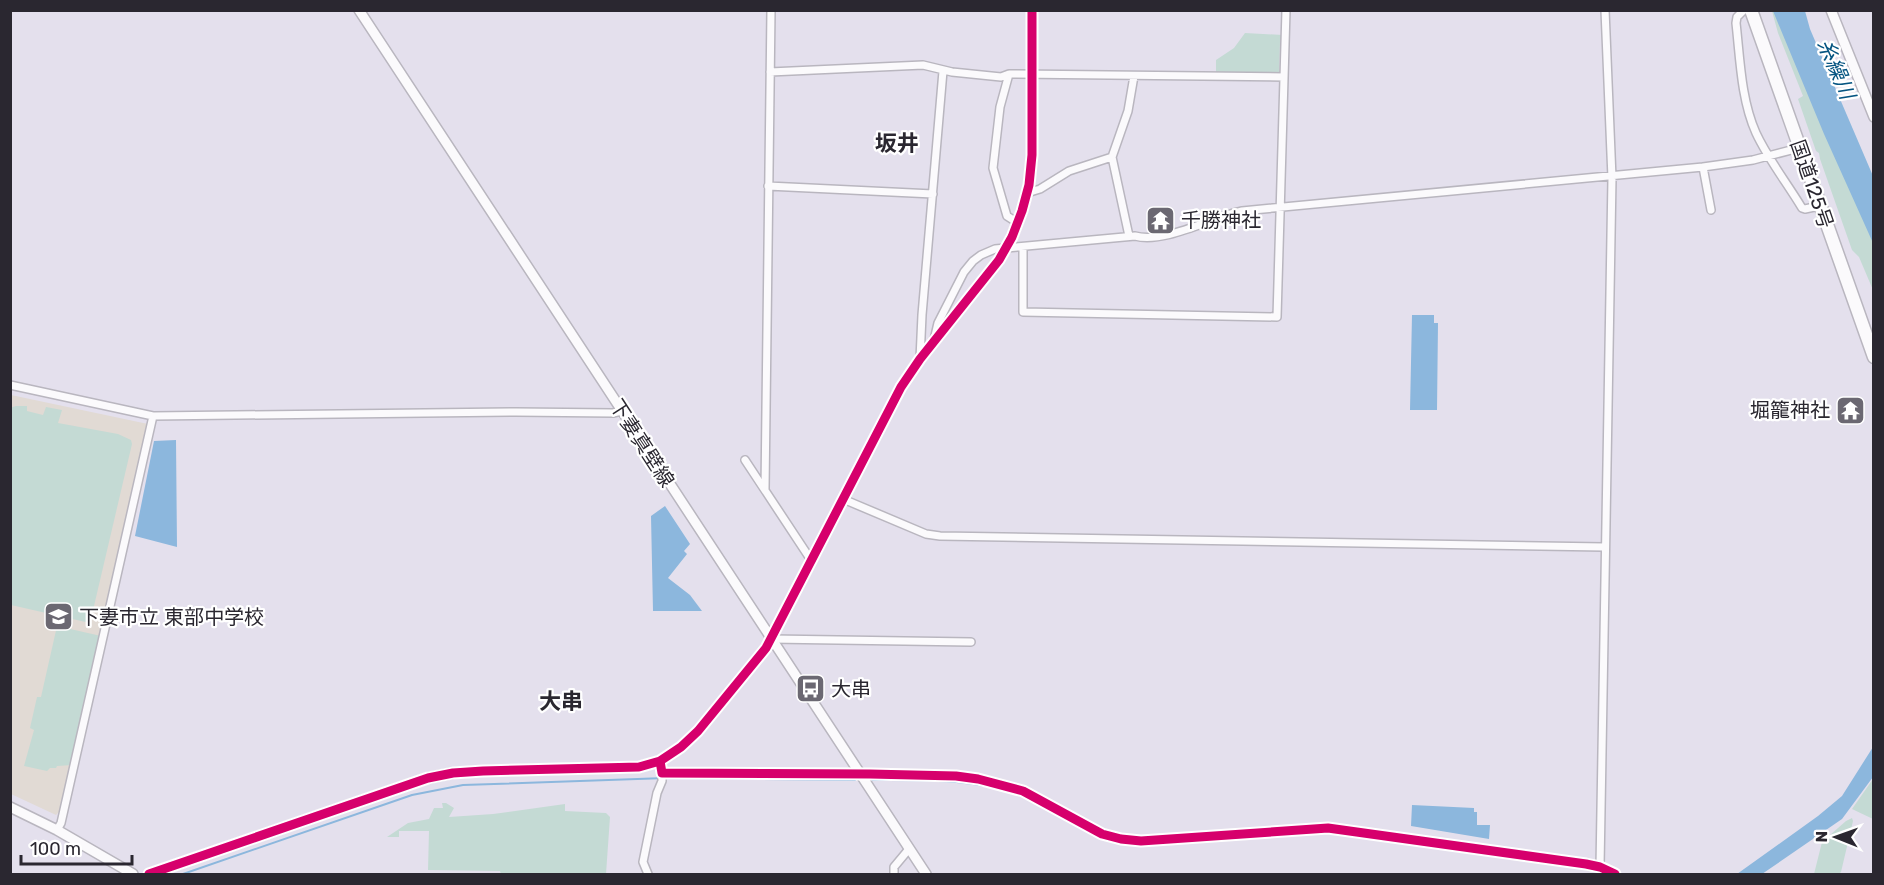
<svg xmlns="http://www.w3.org/2000/svg" width="1884" height="885" font-family="Rubik,'Noto Sans JP',sans-serif">
<rect width="100%" height="100%" fill="#e4e0ed"/>
<path fill="#e1dad4" d="M11 395 148 424 61 810 56 815 11 794Z"/>
<path fill="#c4dad4" d="M1772 11H1776L1873 239V290L1859 257 1852 250 1820 159 1819 153 1816 151 1798 99 1803 96 1778 33Z
M1245 33 1283 35 1280 42 1279 75 1216 74V60L1234 48Z
M16 406H27V411L43 415 46 407 62 410 58 423 118 434 131 440 132 444 90 623 11 605 10 408Z
M57 626 101 636 72 765 57 766 56 768H50L47 771 24 766 34 730 30 728 37 697H41Z
M1873 779V819L1852 809Z
M442 803H446L454 808 449 817 493 814 565 804V811L606 813 610 817 606 874H501L500 871 428 870 429 831H399V837H387L408 823 429 819 434 808H443Z
M1852 818 1853 821 1841 872 1839 874H1814L1822 842 1846 821Z"/>
<path fill="#8cb7dd" d="M1773 11H1805L1810 29 1873 176V243L1824 134Z
M1412 315H1434V323H1438L1437 410H1410Z
M176 440 177 547 135 536 154 441Z
M665 506 690 544 684 551 687 554 668 578 690 595 702 611H653L651 516Z
M1873 747V777L1842 819 1762 874H1737L1818 816 1842 796Z
M1412 805 1474 808V812H1477V825H1490L1489 839 1411 826Z"/>
<g fill="none" stroke-linecap="round" stroke-linejoin="round">
<path stroke="#8cb7dd" stroke-width="2" d="M871 780C928 780 979 778 1033 800
M1059 814 1098 837 1130 845 1330 832 1385 839
M1485 853 1587 868 1608 874
M183 874 412 795 463 785 666 778 855 780"/>
<defs>
<path id="street" d="M1744 10 1737 17 1736 23C1740 58 1741 100 1756 133 1768 159 1787 183 1802 208L1805 209 1819 206
M770 72 923 65 952 72 1001 77 1009 74
M1703 167 1711 210
M768 186 933 194
M1027 193 1040 189 1069 171 1112 157
M1018 223 1007 216 993 168 1000 107 1009 74 1284 77
M1129 236 1112 157 1128 111 1134 76
M1023 247V312L1277 317 1286 10
M934 340 938 323 964 272 973 261 981 255 995 249 1135 236C1165 244 1212 217 1242 211L1703 167 1753 160 1799 148
M920 359 922 315 943 71
M10 385 153 416 61 823 57 830
M153 416 516 412 613 413 622 411
M745 460 811 560
M765 489 771 10
M843 499 926 534 940 536 1604 547
M771 639 971 642
M660 761 662 773 870 774 956 776 978 779 1023 791 1102 834 1121 839 1141 841 1328 828 1586 864 1600 867 1615 874
M1600 867 1612 178 1605 10
M648 874 643 862 657 793 662 781V773
M894 874V867L909 849"/>
<path id="secondary" d="M359 10 926 874
M1831 10 1874 117
M10 807 57 830 133 874
M149 874 428 778 453 773 483 771 639 767 660 761 681 747 698 731 766 648 901 387 920 359 999 260 1012 237 1022 211 1029 185 1032 155V10"/>
<path id="highway" d="M1751 10 1874 357"/>
</defs>
<use href="#street" stroke="#b9b6bf" stroke-width="10"/>
<use href="#secondary" stroke="#b9b6bf" stroke-width="12"/>
<use href="#highway" stroke="#b9b6bf" stroke-width="15"/>
<use href="#street" stroke="#fbfafc" stroke-width="7"/>
<use href="#secondary" stroke="#fbfafc" stroke-width="9"/>
<use href="#highway" stroke="#fbfafc" stroke-width="12"/>
<defs>
<path id="cycleway" d="M660 761 662 773 870 774 956 776 978 779 1023 791 1102 834 1121 839 1141 841 1328 828 1586 864 1600 867 1615 874
M149 874 428 778 453 773 483 771 639 767 660 761 681 747 698 731 766 648 901 387 920 359 999 260 1012 237 1022 211 1029 185 1032 155V10"/>
</defs>
<use href="#cycleway" stroke="#fff" stroke-width="13"/>
<use href="#cycleway" stroke="#d6006c" stroke-width="9"/>
</g>
<defs>
<symbol id="temple-square" viewBox="-11 -11 22 22"><rect x="-9" y="-9" width="18" height="18" rx="4" fill="#6b6872" stroke="#fff"/><path d="M0-6L5-2H3V0L6.5 2.5H4V6H1.5V3h-3V6H-4V2.5H-6.5L-3 0V-2H-5Z" fill="#fff"/></symbol>
<symbol id="school-square" viewBox="-11 -11 22 22"><rect x="-9" y="-9" width="18" height="18" rx="4" fill="#6b6872" stroke="#fff"/><path d="M0-5L7-2L0 1L-7-2ZM-4 1L0 2.5L4 1V4Q0 6-4 4Z" fill="#fff"/></symbol>
<symbol id="bus-square" viewBox="-11 -11 22 22"><rect x="-9" y="-9" width="18" height="18" rx="4" fill="#6b6872" stroke="#fff"/><path d="M-5-6H5V4H4V6H2V4H-2V6H-4V4H-5ZM-3.5-4V0h7V-4ZM-3.5 1.2v1.5H-2V1.2ZM2 1.2v1.5H3.5V1.2Z" fill="#fff"/></symbol>
</defs>
<g fill-rule="evenodd">
<use href="#temple-square" x="1144" y="204" width="33" height="33"/>
<use href="#temple-square" x="1834" y="394" width="33" height="33"/>
<use href="#school-square" x="42" y="600" width="33" height="33"/>
<use href="#bus-square" x="794" y="672" width="33" height="33"/>
</g>
<g text-anchor="middle" stroke-width="4.5" stroke-linejoin="round" paint-order="stroke">
<g font-size="20" fill="#2a2730" stroke="#fff">
<text transform="translate(1812 184) rotate(71)" y="7">国道125号</text>
<text transform="translate(642 443) rotate(57)" y="7">下妻真壁線</text>
</g>
<g font-size="20" fill="#2a2730" stroke="#fff" text-anchor="start">
<text x="1181" y="227">千勝神社</text>
<text x="1830" y="417" text-anchor="end">堀籠神社</text>
<text x="79" y="624">下妻市立 東部中学校</text>
<text x="831" y="696">大串</text>
</g>
<g font-size="21" font-style="italic" fill="#055481" stroke="#fff">
<text transform="translate(1836 69) rotate(67)" y="7">糸繰川</text>
</g>
<g font-size="22" font-weight="bold" fill="#2a2730" stroke="#fff">
<text x="897" y="151">坂井</text>
<text x="561" y="709">大串</text>
</g>
</g>
<rect width="1884" height="885" fill="none" stroke="#2a2730" stroke-width="24"/>
<g transform="translate(1836 837) rotate(271)" stroke="#ffffff" stroke-width="4.5" paint-order="stroke">
<path d="M0-4.5L10 22L0 15L-10 22Z" fill="#2a2730"/>
<text y="-9" font-size="16" font-weight="bold" text-anchor="middle" fill="#2a2730">N</text>
</g>
<path d="M21 855v9h111v-9" fill="none" stroke="#2a2730" stroke-width="3"/>
<text x="30" y="855" font-size="18" fill="#2a2730" stroke="#ffffff" stroke-width="4.5" paint-order="stroke">100 m</text>
</svg>
